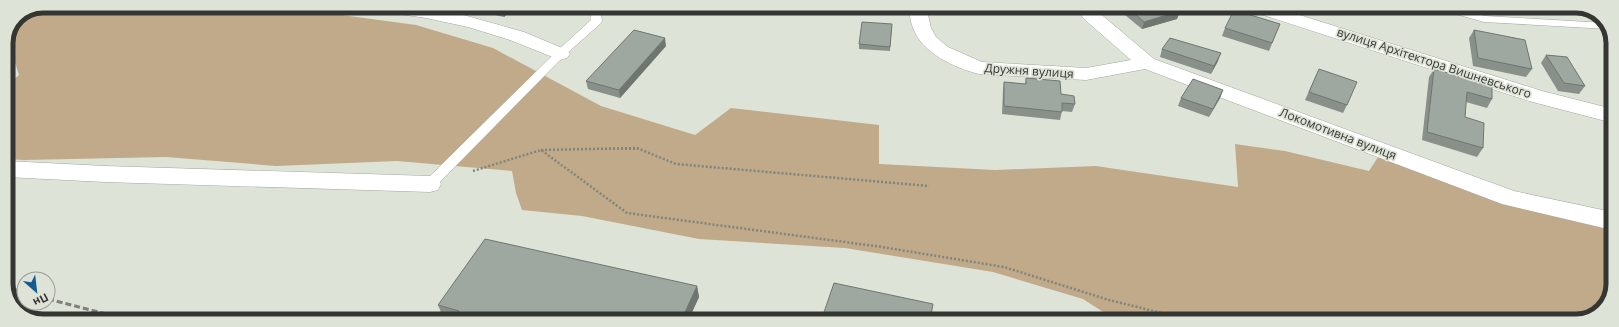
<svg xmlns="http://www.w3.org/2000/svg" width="1619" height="327" font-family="'Open Sans',sans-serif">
<rect width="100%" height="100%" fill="#dee3d8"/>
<path fill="#c1aa89" d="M43 6H197L342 15 416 25 493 48 601 106 695 135 731 108 879 125V164L995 170 1096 166 1238 187 1235 144 1285 151 1369 171 1382 151 1510 198 1612 221V291L1600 312 1576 321H1117L1083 299 993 272 845 248 699 239 582 216 522 210 516 193 512 171 397 161 276 166 166 157 24 160 6 159V86L19 75 13 56 6 54V43L17 17Z"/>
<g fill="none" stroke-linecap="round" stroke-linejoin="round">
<defs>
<path id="service" d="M590 6H600L602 21 601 23 564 56 435 187 430 189 425 187 423 184 425 181 556 52 591 20Z
M1446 7H1457L1485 16 1606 23 1608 29 1484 22 1452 13Z"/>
<path id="minor" d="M371 6H421L449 11 524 32 567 50 570 54 567 58 560 60 510 40 468 27 426 18 380 11 374 10Z
M908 6H926L931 28 936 37 948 47 982 62 1086 68 1131 60 1084 19 1075 6H1093L1097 11 1154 59 1514 191 1612 212V230L1502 204 1145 69 1086 80 979 74C955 68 922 53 913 28 910 21 910 13 908 6Z
M1248 7H1274L1542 91 1613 109V123L1529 101 1251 11Z
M1589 10 1604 18 1608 29 1599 28 1587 14Z
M6 161 105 166 430 176 438 178 441 184 438 190 430 192 105 182 6 177Z"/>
</defs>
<use href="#service" stroke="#a3a79d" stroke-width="1"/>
<use href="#minor" stroke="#a3a79d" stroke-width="1"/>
<path stroke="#81847d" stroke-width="2" stroke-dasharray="2 2" stroke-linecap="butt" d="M609 149H638"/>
<path stroke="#81847d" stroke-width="2.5" stroke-dasharray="2 2" stroke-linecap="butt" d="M541 150 637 148 676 164 929 186
M473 171 541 150 627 213 882 247 1004 267 1109 300 1194 321"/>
<use href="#service" fill="#fff" fill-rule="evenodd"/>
<use href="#minor" fill="#fff" fill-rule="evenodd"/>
<path stroke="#7e817a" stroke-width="3" stroke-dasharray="6 3" stroke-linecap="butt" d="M6 287 24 292
M48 299 129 320"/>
</g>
<path fill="#89908a" d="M487 6H515L504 17 490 14Z
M1114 6H1174L1180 11 1177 19 1142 29Z
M892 24 890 51 859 49V44Z
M1280 24 1269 51 1222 36 1225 28Z
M1474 30 1532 69 1526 77 1473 66 1469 38Z
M666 46 620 98 588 89 586 81Z
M1162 49 1218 61 1211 74 1160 57Z
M1546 55 1585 86 1579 94 1558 91 1541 63Z
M1319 69 1347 105 1343 113 1305 100Z
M1434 69 1492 99 1487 108 1466 102 1465 117 1483 148 1477 157 1422 140 1429 77Z
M1026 78 1061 94 1075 104 1072 112 1062 111 1060 120 1002 114 1003 90 1004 82 1025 84Z
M1223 90 1220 98 1209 117 1178 106 1181 98Z
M697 286 699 297 688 321H453L454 319 443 317 438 305Z"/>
<path fill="#6f7670" d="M505 6H515L504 17 502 9Z
M1180 11 1177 19 1142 29 1144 22Z
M665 38 666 46 620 98 619 90Z
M1221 53 1218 61 1211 74 1214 66Z
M1223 90 1220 98 1209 117 1213 109Z
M697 286 699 297 688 321H681Z"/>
<path fill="#9fa8a0" stroke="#6f7670" d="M489 6H505L502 9Z
M1126 6H1174L1180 11 1144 22Z
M1234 10 1280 24 1272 43 1225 28Z
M862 22 892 24 890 47 859 44Z
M634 30 665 38 619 90 586 81Z
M1474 30 1525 40 1532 69 1478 58Z
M1170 38 1221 53 1214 66 1162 49Z
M1546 55 1567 57 1585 86 1564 83Z
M1319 69 1357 82 1347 105 1309 92Z
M1434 69 1492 85V99L1467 92 1465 117 1484 123 1483 148 1427 132Z
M1026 78 1060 81 1061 94 1074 96 1075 104 1062 103V112L1004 106V82L1026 84Z
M1193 79 1223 90 1213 109 1181 98Z
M485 239 697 286 681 321H453L459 311 438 305Z
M834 283 933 304 930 321H821Z"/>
<g text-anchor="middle" stroke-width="3.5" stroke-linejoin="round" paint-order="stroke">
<g font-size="12" fill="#353632" stroke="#dee3d8">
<text transform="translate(1434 63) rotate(18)" y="4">вулиця Архітектора Вишневського</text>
<text transform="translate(1029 71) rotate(4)" y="4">Дружня вулиця</text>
<text transform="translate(1338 134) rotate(21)" y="4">Локомотивна вулиця</text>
</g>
</g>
<path d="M0 0H1619V327H0ZM43 13H1576A30 30 0 0 1 1606 43V284A30 30 0 0 1 1576 314H43A30 30 0 0 1 13 284V43A30 30 0 0 1 43 13Z" fill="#dee3d8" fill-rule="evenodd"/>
<path fill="none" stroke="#353632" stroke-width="5" d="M43 13H1576A30 30 0 0 1 1606 43V284A30 30 0 0 1 1576 314H43A30 30 0 0 1 13 284V43A30 30 0 0 1 43 13Z"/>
<g transform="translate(36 291) rotate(152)"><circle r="19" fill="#dee3d8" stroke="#9a9e96"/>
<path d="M0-3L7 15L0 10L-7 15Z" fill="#165b90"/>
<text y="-6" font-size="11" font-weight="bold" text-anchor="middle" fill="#353632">Пн</text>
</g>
</svg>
